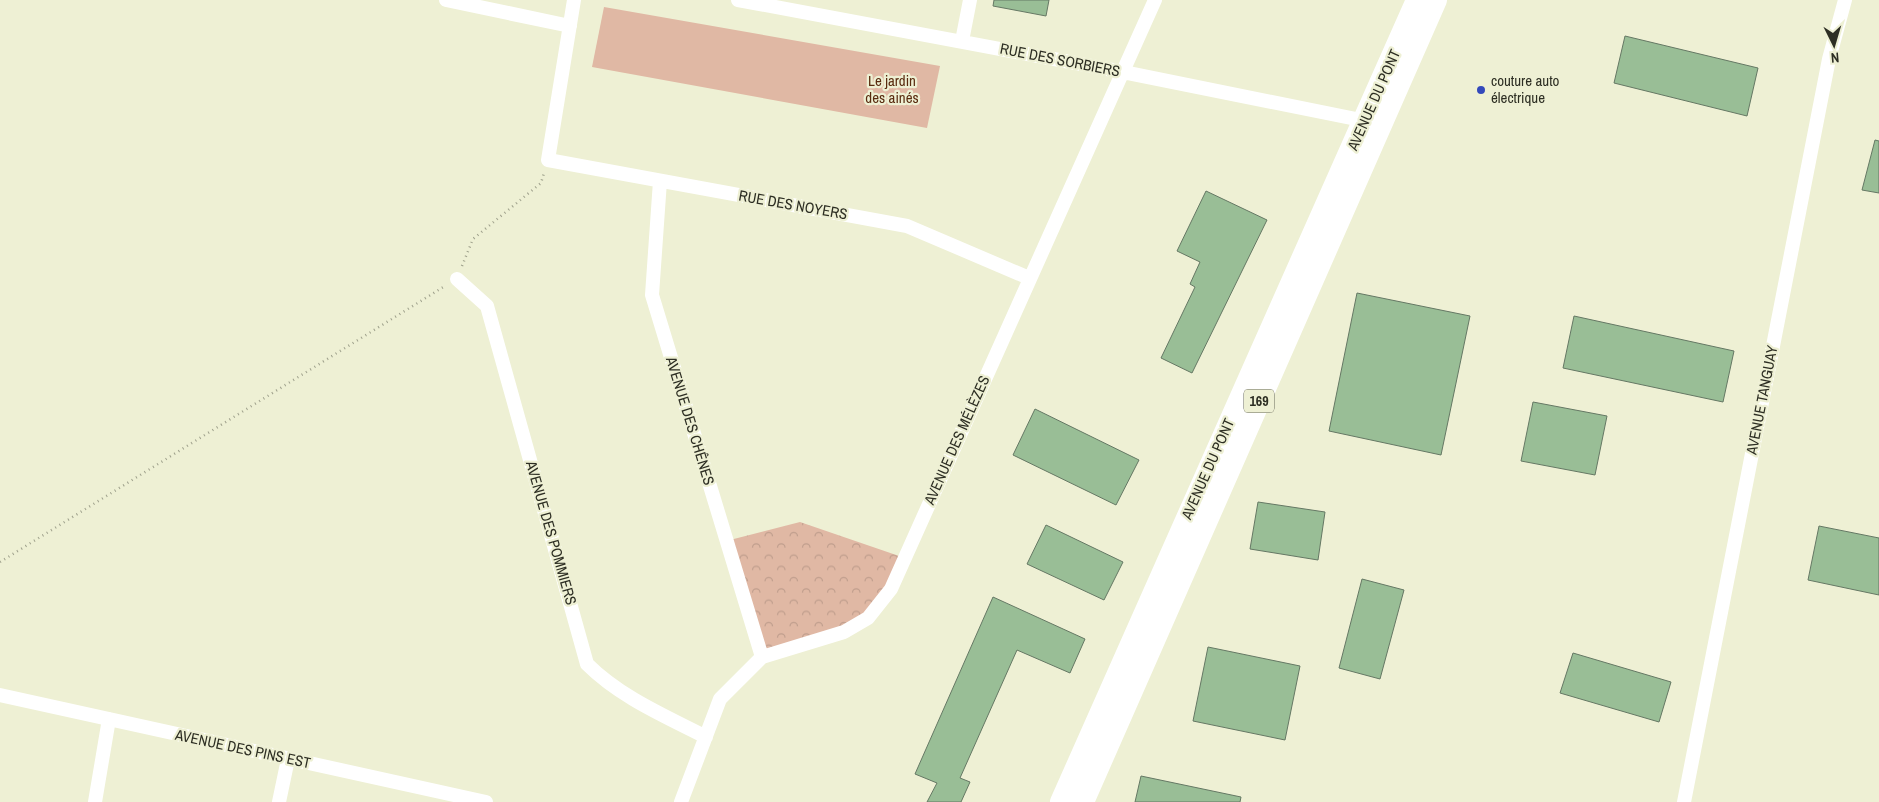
<svg xmlns="http://www.w3.org/2000/svg" width="1879" height="802" font-family="'Archivo Narrow',sans-serif">
<defs>
<pattern id="park-crowns" width="20" height="18" patternUnits="userSpaceOnUse" patternTransform="scale(1.25)"><rect width="20" height="18" fill="#e0b8a4"/><path d="M2 6a3 3 0 1 1 6 0M12 15a3 3 0 1 1 6 0" fill="none" stroke="#c09e8d"/></pattern>
</defs>
<rect width="100%" height="100%" fill="#eef0d4"/>
<path fill="#e0b8a4" d="M604 7 940 66 927 128 592 67Z"/>
<path fill="url(#park-crowns)" d="M800 522 902 557 868 618 764 654 726 541Z"/>
<path fill="#99be96" stroke="#657864" d="M994 0H1049L1046 16 993 6Z
M1625 36 1758 68 1747 116 1614 83Z
M1875 140 1879 141V193L1862 190Z
M1206 191 1267 220 1192 373 1161 358 1195 287 1190 284 1200 262 1177 251Z
M1357 293 1470 316 1441 455 1329 431Z
M1574 316 1734 351 1723 402 1563 368Z
M1533 402 1607 416 1595 475 1521 461Z
M1035 409 1139 460 1116 505 1013 455Z
M1258 502 1325 512 1318 560 1250 549Z
M1046 525 1123 562 1104 600 1027 564Z
M1819 526 1879 538V595L1808 580Z
M1362 579 1404 590 1380 679 1339 668Z
M993 597 1085 639 1070 673 1017 650 960 778 970 782 961 802H927L937 783 915 774Z
M1208 647 1300 666 1285 740 1193 721Z
M1573 653 1671 682 1659 722 1560 693Z
M1141 776 1241 797 1240 802H1135Z"/>
<g fill="none" stroke-linecap="round" stroke-linejoin="round">
<path stroke="#9fa18c" stroke-width="2.5" stroke-dasharray="1 4" stroke-linecap="butt" d="M462 266 473 239 541 183 544 173
M0 562 445 286"/>
<path stroke="#fff" stroke-width="14" d="M446 0 570 26
M574 0 548 160 907 226 1029 278
M738 0 1123 72 1371 122
M962 41 970 0
M660 181 652 295 762 657
M457 279 487 306 587 664C620 697 665 716 706 737
M0 695 486 802
M95 802 109 719
M279 802 288 759
M681 802 720 699 762 657 844 632 868 618 891 589 1155 0
M1684 802 1829 59 1845 0"/>
<path stroke="#fff" stroke-width="22" d="M1061 802 1417 0
M1083 802 1436 0"/>
</g>
<circle fill="#3349bb" stroke="#eef0d4" stroke-width="2" cx="1481" cy="90" r="5"/>
<g text-anchor="middle" stroke-width="4.5" stroke-linejoin="round" paint-order="stroke">
<rect fill="#eef0d4" stroke="#676858" stroke-width="1" x="1244" y="389.5" width="30" height="23" rx="4"/>
<g font-size="14" font-weight="bold" fill="#2d2e23">
<text x="1259" y="406">169</text>
</g>
<g font-size="15" fill="#2d2e23" stroke="#eef0d4">
<text transform="translate(1060 60) rotate(11)" y="5">RUE DES SORBIERS</text>
<text transform="translate(1374 100) rotate(-66)" y="5">AVENUE DU PONT</text>
<text transform="translate(793 205) rotate(10)" y="5">RUE DES NOYERS</text>
<text transform="translate(1762 400) rotate(-79)" y="5">AVENUE TANGUAY</text>
<text transform="translate(690 421) rotate(73)" y="5">AVENUE DES CHÊNES</text>
<text transform="translate(957 440) rotate(-66)" y="5">AVENUE DES MÉLÈZES</text>
<text transform="translate(1208 469) rotate(-66)" y="5">AVENUE DU PONT</text>
<text transform="translate(551 533) rotate(74)" y="5">AVENUE DES POMMIERS</text>
<text transform="translate(243 749) rotate(12)" y="5">AVENUE DES PINS EST</text>
</g>
<g font-size="15" fill="#592b0f" stroke="#eef0d4">
<text x="892" y="86">Le jardin<tspan x="892" dy="17">des ainés</tspan></text>
</g>
<g font-size="15" fill="#2d2e23" stroke="#eef0d4" text-anchor="start">
<text x="1491" y="86">couture auto<tspan x="1491" dy="17">électrique</tspan></text>
</g>
</g>
<g transform="translate(1834 45) rotate(175)" stroke="#eef0d4" stroke-width="4" paint-order="stroke">
<path d="M0-4L9 19L0 12L-9 19Z" fill="#2d2e23"/>
<text y="-8" font-size="14" font-weight="bold" text-anchor="middle" fill="#2d2e23">N</text>
</g>
</svg>
